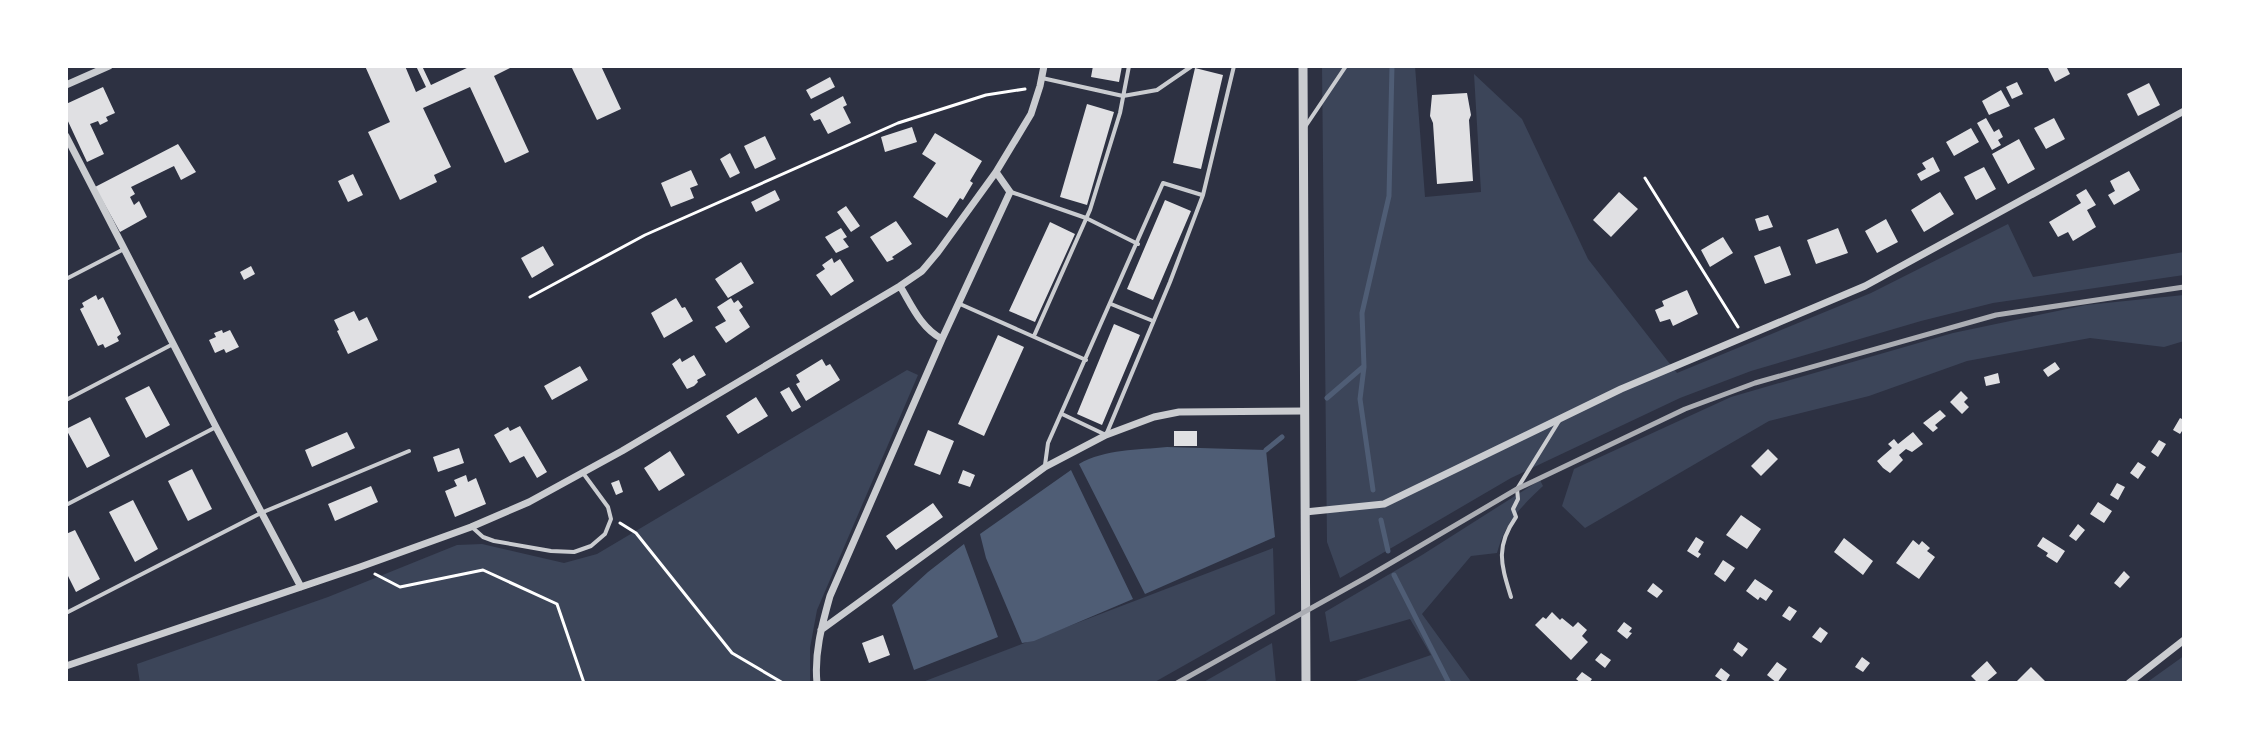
<svg xmlns="http://www.w3.org/2000/svg" width="2250" height="749" font-family="Lato,sans-serif">
<rect width="100%" height="100%" fill="#2d3142"/>
<path fill="#3c4559" d="M1322 66H1415L1425 197 1481 192 1474 74 1522 119 1588 259 1677 373 1871 293 2008 224 2033 277 2184 252V275L1993 303 1921 321 1751 371 1680 398 1511 478 1340 578 1327 542Z
M2184 295V341L2164 347 2090 338 1967 361 1869 396 1769 421 1585 528 1562 506 1574 469 1731 397 1953 333 2086 305Z
M907 370 918 375 817 610 810 648V683H140L137 664 328 597 457 545 482 544 564 563 597 554Z
M1540 480 1543 486C1519 509 1506 521 1497 553L1471 556 1422 614 1472 683H1475H1350L1431 655 1410 619 1330 642 1325 612 1422 555Z
M1273 548 1275 614 1153 683H920Z
M1272 643 1276 683H1202Z
M2184 655V683H2146L2181 658Z"/>
<path fill="#4f5d75" d="M1167 447 1266 450 1275 537 1145 594 1079 464C1105 449 1138 450 1167 447Z
M1071 470 1133 599 1034 641 1022 643 986 558 980 534Z
M964 544 998 637 914 670 892 605 928 572Z"/>
<g fill="none" stroke-linecap="round" stroke-linejoin="round">
<path stroke="#4f5d75" stroke-width="5" d="M1327 398 1363 367
M1266 450 1282 437
M1373 490 1360 399 1364 367 1362 313 1389 196 1392 66
M1381 520 1388 551
M1394 575 1449 683"/>
</g>
<path fill="#e0e0e3" d="M365 66H405L416 92 426 87 416 66H422L431 85 471 66H514L494 76 529 152 505 163 470 87 423 108 451 167 434 175 437 182 400 200 368 132 390 122Z
M571 66H601L621 109 597 120Z
M1093 66H1122L1119 82 1091 77Z
M2047 66H2066L2070 74 2055 82Z
M1195 68 1223 75 1201 169 1173 163Z
M830 77 835 87 811 99 806 90Z
M2017 82 2023 94 2012 99 2006 87Z
M2149 83 2160 105 2138 116 2127 94Z
M103 87 115 113 106 117 108 121 100 125 98 121 90 124 104 154 87 162 66 117V104Z
M2001 90 2010 106 1989 115 1982 101Z
M1467 93 1471 115 1469 120 1473 181 1437 184 1433 123 1430 116 1432 95Z
M843 96 847 105 843 107 851 123 828 134 820 119 814 121 810 114Z
M1087 104 1114 112 1087 205 1060 197Z
M1986 118 1994 132 1999 129 2003 137 1998 140 2001 145 1992 150 1977 123Z
M2054 118 2065 139 2046 149 2034 128Z
M912 127 917 142 885 152 881 137Z
M1971 128 1979 142 1954 156 1946 142Z
M935 133 982 161 970 181 973 183 963 200 960 198 947 218 913 197 936 163 922 154Z
M765 136 776 159 755 169 744 146Z
M2019 139 2035 169 2008 184 1992 154Z
M178 144 196 172 181 180 174 166 131 187 135 194 130 197 134 205 139 201 147 217 120 232 95 187Z
M730 153 740 173 730 178 720 159Z
M1933 157 1940 171 1921 181 1917 174 1926 169 1922 163Z
M1984 167 1996 189 1976 200 1964 177Z
M691 170 698 185 690 188 694 198 671 207 661 183Z
M2129 171 2140 190 2114 205 2108 195 2115 191 2110 181Z
M353 174 363 195 348 202 338 181Z
M2086 189 2096 205 2087 210 2096 227 2073 241 2068 232 2058 237 2049 222 2081 203 2076 195Z
M775 190 780 200 756 212 751 202Z
M1619 192 1638 209 1611 237 1593 220Z
M1940 192 1954 214 1924 232 1911 210Z
M1165 200 1191 211 1153 300 1127 289Z
M846 206 860 226 851 232 837 212Z
M1768 215 1773 227 1759 231 1755 219Z
M1886 219 1898 242 1877 253 1865 231Z
M896 221 912 244 892 257 894 259 887 262 870 237Z
M1050 222 1075 234 1035 322 1009 311Z
M841 228 847 237 843 239 849 247 836 253 825 237Z
M1838 228 1848 253 1816 264 1807 240Z
M1723 237 1733 253 1710 267 1701 250Z
M543 246 554 265 532 278 521 258Z
M1780 246 1791 275 1765 284 1754 256Z
M832 258 834 263 840 259 854 281 831 296 816 275 825 269 822 265Z
M741 262 754 283 728 298 715 279Z
M251 266 255 274 244 280 240 272Z
M1687 290 1698 314 1673 326 1670 319 1660 322 1655 310 1664 306 1662 301Z
M96 295 98 300 103 297 121 334 117 337 119 341 105 348 103 344 98 346 80 309 84 307 82 303Z
M676 298 682 308 685 307 693 321 664 338 651 313Z
M731 298 734 303 738 300 743 307 739 310 750 327 726 343 715 327 726 321 717 307Z
M354 311 359 321 367 317 378 340 348 354 337 331 339 330 334 320Z
M1114 324 1140 335 1102 425 1077 414Z
M222 330 223 333 230 330 239 347 226 353 224 349 215 353 209 340 216 337 214 333Z
M998 335 1024 347 984 436 958 424Z
M694 355 706 375 697 380 698 382 694 386 687 389 672 364 680 358 682 362Z
M822 359 826 366 830 364 840 380 806 401 796 384 800 382 796 375Z
M2055 362 2060 369 2048 377 2043 370Z
M580 366 588 380 552 400 544 386Z
M1998 373 2000 383 1986 386 1984 377Z
M149 386 170 425 146 438 125 398Z
M789 387 801 407 792 412 780 392Z
M1961 391 1968 398 1964 402 1969 407 1962 414 1950 402Z
M756 397 768 416 738 434 726 416Z
M1940 410 1946 416 1935 425 1938 428 1933 432 1923 423Z
M90 417 110 456 87 468 66 429Z
M2180 418 2184 420V428L2180 434 2173 430Z
M520 426 547 472 537 478 524 456 510 463 494 435 508 427 510 431Z
M928 430 954 441 940 475 914 465Z
M1174 431H1197V446H1174Z
M347 432 355 448 312 467 305 450Z
M1913 432 1923 444 1912 452 1906 449 1899 455 1903 460 1890 473 1883 468 1877 461 1892 448 1888 444 1894 439 1898 444Z
M2159 440 2166 444 2158 457 2151 452Z
M459 448 464 463 438 472 433 457Z
M1768 449 1778 459 1761 476 1751 466Z
M670 451 685 475 659 491 644 468Z
M2138 462 2146 467 2138 479 2130 473Z
M192 469 212 509 188 521 168 481Z
M963 470 975 475 970 487 958 483Z
M466 475 468 482 476 478 486 504 455 517 445 491 457 486 454 480Z
M619 480 623 492 616 495 611 483Z
M2117 483 2125 487 2118 500 2110 495Z
M371 486 378 502 335 521 328 504Z
M133 500 158 549 135 562 109 512Z
M2098 502 2112 511 2104 523 2090 514Z
M933 503 943 517 896 550 886 536Z
M1741 515 1761 529 1747 549 1726 535Z
M2078 524 2085 530 2076 541 2069 536Z
M75 530 100 579 76 592 66 572V534Z
M1696 537 1704 542 1698 552 1701 554 1698 558 1687 551Z
M2043 537 2065 551 2057 563 2046 556 2048 553 2037 546Z
M1844 538 1873 561 1863 575 1834 552Z
M1913 540 1919 545 1922 541 1930 548 1927 551 1935 557 1919 579 1896 563Z
M1723 560 1735 568 1725 582 1714 574Z
M2124 571 2130 577 2120 588 2114 583Z
M1755 579 1773 591 1766 601 1760 597 1758 600 1746 591Z
M1653 583 1663 591 1657 598 1647 591Z
M1789 606 1797 611 1790 621 1782 616Z
M1552 612 1560 620 1562 618 1573 627 1578 622 1587 630 1582 636 1588 642 1571 660 1535 625 1543 617 1546 619Z
M1624 622 1632 628 1629 632 1632 633 1627 639 1617 631Z
M1820 627 1828 633 1821 643 1812 637Z
M883 635 890 655 869 663 862 643Z
M1738 642 1748 649 1742 657 1733 650Z
M1601 653 1611 660 1605 668 1595 660Z
M1862 657 1870 663 1863 672 1855 667Z
M1987 661 1997 673 1985 683H1978L1971 676Z
M1777 662 1787 669 1777 683 1767 675Z
M2031 667 2047 683H2015Z
M1721 668 1730 675 1725 683 1715 676Z
M1582 672 1592 679 1589 683H1581L1576 679Z"/>
<g fill="none" stroke-linecap="round" stroke-linejoin="round">
<path stroke="#fff" stroke-width="3" d="M1645 178 1738 327
M530 297 645 235 898 123 986 95 1025 89
M620 523 636 533 732 653 783 683
M375 574 400 587 483 570 557 604 584 683"/>
<path stroke="#caccd0" stroke-width="4" d="M1042 78 1123 96 1157 90 1192 66
M1305 127 1346 66
M1011 192 1086 218 1138 244
M66 279 124 249
M960 304 1086 360
M1111 304 1153 321
M1034 336 1090 210 1120 113 1129 66
M66 400 173 344
M1062 414 1106 435 1170 282 1203 195 1234 66
M1045 465 1048 443 1163 183 1202 195
M66 505 216 427
M473 528 483 537 494 541 551 551 574 552 591 546 605 534 611 519 608 507 583 473
M1511 597C1501 564 1495 547 1516 517L1513 509 1518 499 1517 489 1559 421
M66 613 261 513 409 451"/>
<path stroke="#caccd0" stroke-width="7" d="M66 85 109 66
M66 136 216 427 301 587
M900 286C912 306 921 328 942 339
M1305 512 1384 504 1621 389 1865 286 2184 111
M821 630 1045 467 1106 435 1154 417 1179 412 1304 411
M66 666 360 567 471 527 529 502 622 451 900 286 922 271 938 252 996 172 1031 114 1040 86 1044 66
M817 683C814 653 822 625 830 596L942 339 1010 192 996 172
M2129 683 2184 640"/>
<path stroke="#caccd0" stroke-width="9" d="M1303 66 1306 683"/>
<path stroke="#abadb3" stroke-width="5" d="M1177 683 1367 577 1517 489 1685 409 1755 383 1996 315 2184 287"/>
</g>
<rect width="2250" height="749" fill="none" stroke="#ffffff" stroke-width="136"/>
</svg>
